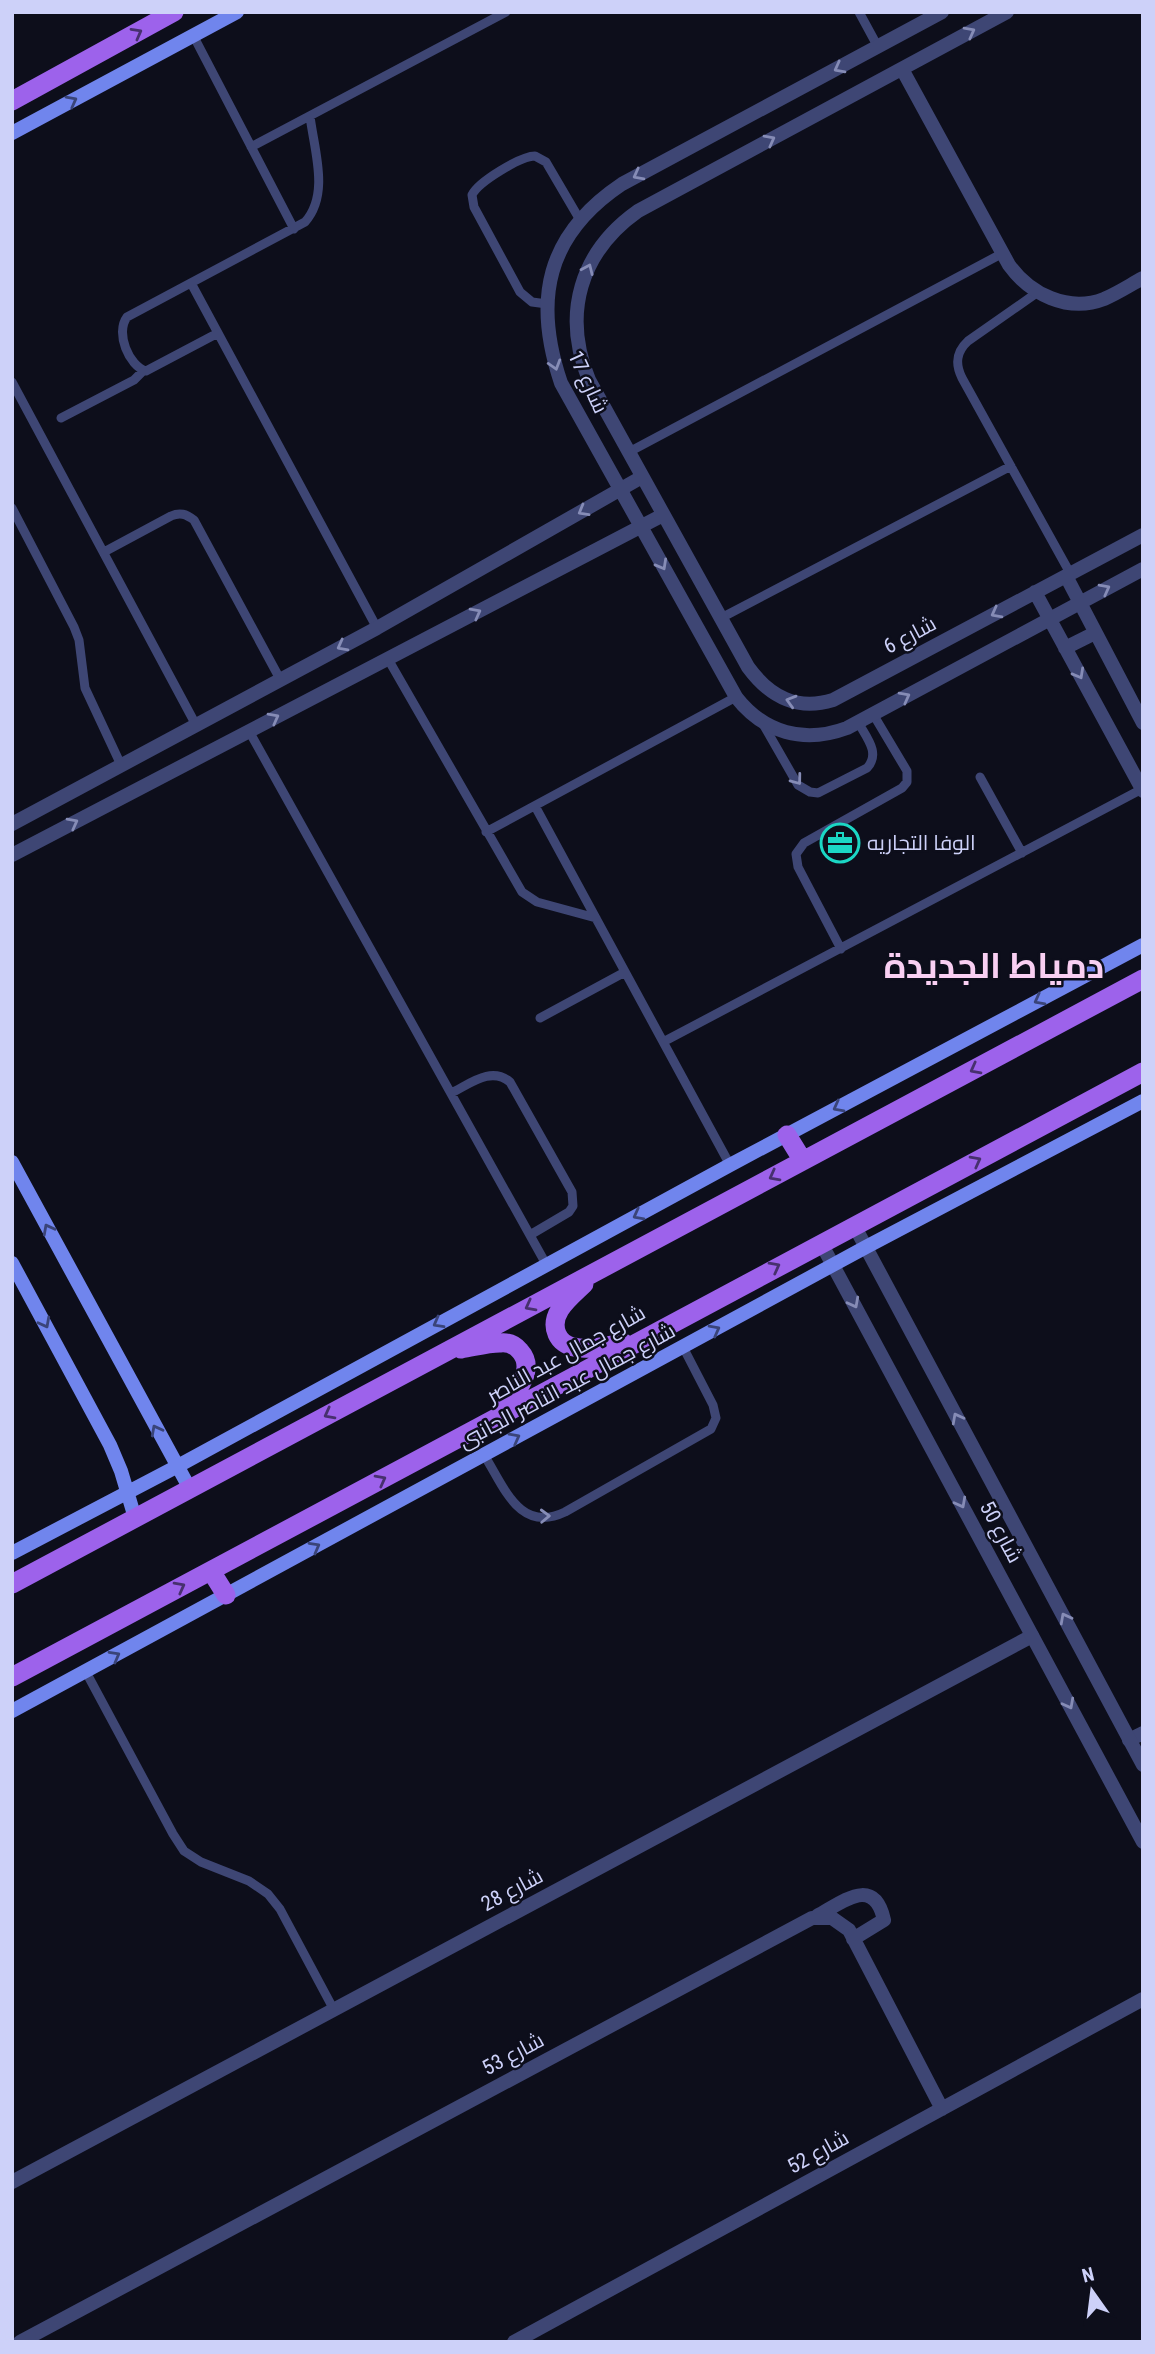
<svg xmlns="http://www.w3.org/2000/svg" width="1155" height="2354" font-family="'Roboto Condensed',Cairo,sans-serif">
<rect width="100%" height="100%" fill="#0d0e1b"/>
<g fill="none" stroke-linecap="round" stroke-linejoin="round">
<path stroke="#3e4674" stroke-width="9" d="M859 12 878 47
M193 35 294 229
M251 147 506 12
M191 283 377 628
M1038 292 968 341C956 352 955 364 962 378L1070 573
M547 304 532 302 520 292 474 207 472 195C478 182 521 156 535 156L546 162 580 220
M218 333 146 371C129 366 115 333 127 317L305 222C330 194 314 150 310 116
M12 382 196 725
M61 418 134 380 143 371
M629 452 1003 253
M12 508 74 627 79 640 85 688 121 765
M104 552 171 516C180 512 186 514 194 520L280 679
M721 618 1011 466
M388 659 522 892 537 902 596 918
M763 724 798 785 810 792 818 793 867 768C881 753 866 737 858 722
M249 731 546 1264
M980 777 1022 853
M535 806 730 1165
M486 832 736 697
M841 949 798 867 796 854 804 843 902 788 907 782V771L873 714
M540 1018 625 972
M663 1042 1142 789
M451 1093C470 1084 491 1066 510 1082L572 1192 573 1206 569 1212 530 1235
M484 1455C504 1486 519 1534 565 1512L711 1429 716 1418 713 1405 683 1347
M86 1672 173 1834 184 1851 201 1862 249 1881 268 1894 280 1909 334 2010"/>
<path stroke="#3e4674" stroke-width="14" d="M942 12 622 184C546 235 533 300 561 383L736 697C764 733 804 744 847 728L1143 569
M1007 12 638 211C580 252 562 314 589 380L748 667C770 697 797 711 833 700L1143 535
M902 69 1009 265C1030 294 1068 313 1104 299 1118 293 1130 285 1143 278
M1066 576 1143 723
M1035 592 1143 791
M1065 648 1095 633
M12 824 377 628 642 477
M12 855 663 515
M1129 1740 1143 1733
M817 1916C843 1902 874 1875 884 1920L853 1939
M12 2182 1032 1636
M20 2342 812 1918H832L849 1930 942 2109
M514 2342 1143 1999"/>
<path stroke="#3e4674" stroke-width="14" d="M854 1225 1143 1765
M821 1243 1143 1842"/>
<path stroke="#7085ed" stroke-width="14" d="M12 133 237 12
M12 1162 190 1489
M12 1263 110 1445 121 1471 135 1518
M12 1553 176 1467 730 1165 1143 945
M12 1711 866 1247 1143 1101"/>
<path stroke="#9d62eb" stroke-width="19" d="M12 101 174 12
M787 1135 803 1161
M584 1284C572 1296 548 1313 557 1334 560 1341 567 1346 574 1347 589 1351 609 1345 624 1343
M461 1349C474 1347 487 1343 500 1343 508 1342 515 1345 520 1351 538 1371 512 1397 500 1414
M211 1571 226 1595
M12 1584 1143 979
M12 1677 1143 1072"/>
</g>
<defs><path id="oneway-chevron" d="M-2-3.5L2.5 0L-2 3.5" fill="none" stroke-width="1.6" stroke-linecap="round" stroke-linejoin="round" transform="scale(1.75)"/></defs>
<g stroke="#868cb6">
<use href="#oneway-chevron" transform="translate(970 32) rotate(-28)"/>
<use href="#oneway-chevron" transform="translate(839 68) rotate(152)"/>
<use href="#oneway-chevron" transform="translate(770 140) rotate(-28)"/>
<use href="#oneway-chevron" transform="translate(638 175) rotate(152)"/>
<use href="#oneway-chevron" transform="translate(588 269) rotate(-66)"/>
<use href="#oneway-chevron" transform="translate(555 365) rotate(73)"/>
<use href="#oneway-chevron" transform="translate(583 511) rotate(150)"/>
<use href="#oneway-chevron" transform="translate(662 565) rotate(61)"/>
<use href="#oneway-chevron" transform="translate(1105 589) rotate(-28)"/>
<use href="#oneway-chevron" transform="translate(476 613) rotate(-28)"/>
<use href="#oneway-chevron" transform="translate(996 613) rotate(152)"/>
<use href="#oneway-chevron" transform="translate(342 646) rotate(152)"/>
<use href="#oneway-chevron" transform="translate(1079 674) rotate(61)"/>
<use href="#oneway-chevron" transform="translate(905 697) rotate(-28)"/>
<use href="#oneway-chevron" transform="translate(791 701) rotate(-164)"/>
<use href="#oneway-chevron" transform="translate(274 718) rotate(-28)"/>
<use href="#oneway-chevron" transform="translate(797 780) rotate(53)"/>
<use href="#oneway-chevron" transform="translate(73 823) rotate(-28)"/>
<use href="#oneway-chevron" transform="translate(854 1303) rotate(62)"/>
<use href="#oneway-chevron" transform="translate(957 1418) rotate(-118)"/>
<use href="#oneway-chevron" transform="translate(961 1503) rotate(62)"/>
<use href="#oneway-chevron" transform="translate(545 1516) rotate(-2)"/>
<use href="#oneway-chevron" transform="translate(1065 1618) rotate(-118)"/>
<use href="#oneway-chevron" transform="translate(1069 1704) rotate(62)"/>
</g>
<g stroke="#47306e">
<use href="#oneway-chevron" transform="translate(137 33) rotate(-29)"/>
<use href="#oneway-chevron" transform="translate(975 1069) rotate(152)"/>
<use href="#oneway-chevron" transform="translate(976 1161) rotate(-28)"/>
<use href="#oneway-chevron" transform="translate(774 1176) rotate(152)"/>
<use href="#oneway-chevron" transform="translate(775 1267) rotate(-28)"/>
<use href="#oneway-chevron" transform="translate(530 1306) rotate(152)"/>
<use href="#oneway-chevron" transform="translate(329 1414) rotate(152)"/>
<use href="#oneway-chevron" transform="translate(381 1480) rotate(-28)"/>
<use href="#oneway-chevron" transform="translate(180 1587) rotate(-28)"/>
</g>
<g stroke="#3a4479">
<use href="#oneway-chevron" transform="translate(72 101) rotate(-28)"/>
<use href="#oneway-chevron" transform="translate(1039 1000) rotate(152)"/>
<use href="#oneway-chevron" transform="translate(838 1107) rotate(152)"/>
<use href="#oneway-chevron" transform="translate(638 1215) rotate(152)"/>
<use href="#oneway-chevron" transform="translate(48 1229) rotate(-118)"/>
<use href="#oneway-chevron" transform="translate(45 1323) rotate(62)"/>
<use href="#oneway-chevron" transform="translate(438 1323) rotate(151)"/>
<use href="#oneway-chevron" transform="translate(715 1330) rotate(-28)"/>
<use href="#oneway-chevron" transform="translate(156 1430) rotate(-118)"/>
<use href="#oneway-chevron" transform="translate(515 1438) rotate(-28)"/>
<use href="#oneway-chevron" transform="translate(315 1547) rotate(-29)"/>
<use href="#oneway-chevron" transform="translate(115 1656) rotate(-29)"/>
</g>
<defs>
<symbol id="office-ring" viewBox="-11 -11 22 22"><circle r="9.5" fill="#0d0e1b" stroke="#1bd7c5" stroke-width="1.5"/><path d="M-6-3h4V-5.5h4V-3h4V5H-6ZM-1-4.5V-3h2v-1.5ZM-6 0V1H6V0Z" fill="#1bd7c5"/></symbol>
</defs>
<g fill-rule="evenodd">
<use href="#office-ring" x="818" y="821" width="44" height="44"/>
</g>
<g text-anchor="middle" stroke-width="5" stroke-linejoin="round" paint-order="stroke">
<g font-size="21" fill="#cdd1f9" stroke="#0d0e1b">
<text transform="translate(588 382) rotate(65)" y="7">شارع 17</text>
<text transform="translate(910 635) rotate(-28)" y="7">شارع 6</text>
<text transform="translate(566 1354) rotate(-29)" y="7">شارع جمال عبد الناصر</text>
<text transform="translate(567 1386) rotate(-28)" y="7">شارع جمال عبد الناصر الجانبى</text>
<text transform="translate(1001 1532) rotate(62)" y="7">شارع 50</text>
<text transform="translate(512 1890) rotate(-28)" y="7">شارع 28</text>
<text transform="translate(513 2054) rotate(-28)" y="7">شارع 53</text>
<text transform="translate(818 2152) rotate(-29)" y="7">شارع 52</text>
</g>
<g font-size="21" fill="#cdd1f9" stroke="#0d0e1b" text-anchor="start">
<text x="867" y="850">الوفا التجاريه</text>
</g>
<g font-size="35" font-weight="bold" fill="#f9cff2" stroke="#0d0e1b">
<text x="994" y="978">دمياط الجديدة</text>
</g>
</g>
<rect width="1155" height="2354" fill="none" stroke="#cdd1f9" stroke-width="28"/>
<g transform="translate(1092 2291) rotate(346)" stroke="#0d0e1b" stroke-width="5" paint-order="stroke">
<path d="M0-5L12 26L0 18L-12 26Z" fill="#cdd1f9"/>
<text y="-10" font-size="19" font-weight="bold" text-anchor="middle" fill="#cdd1f9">N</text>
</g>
</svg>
